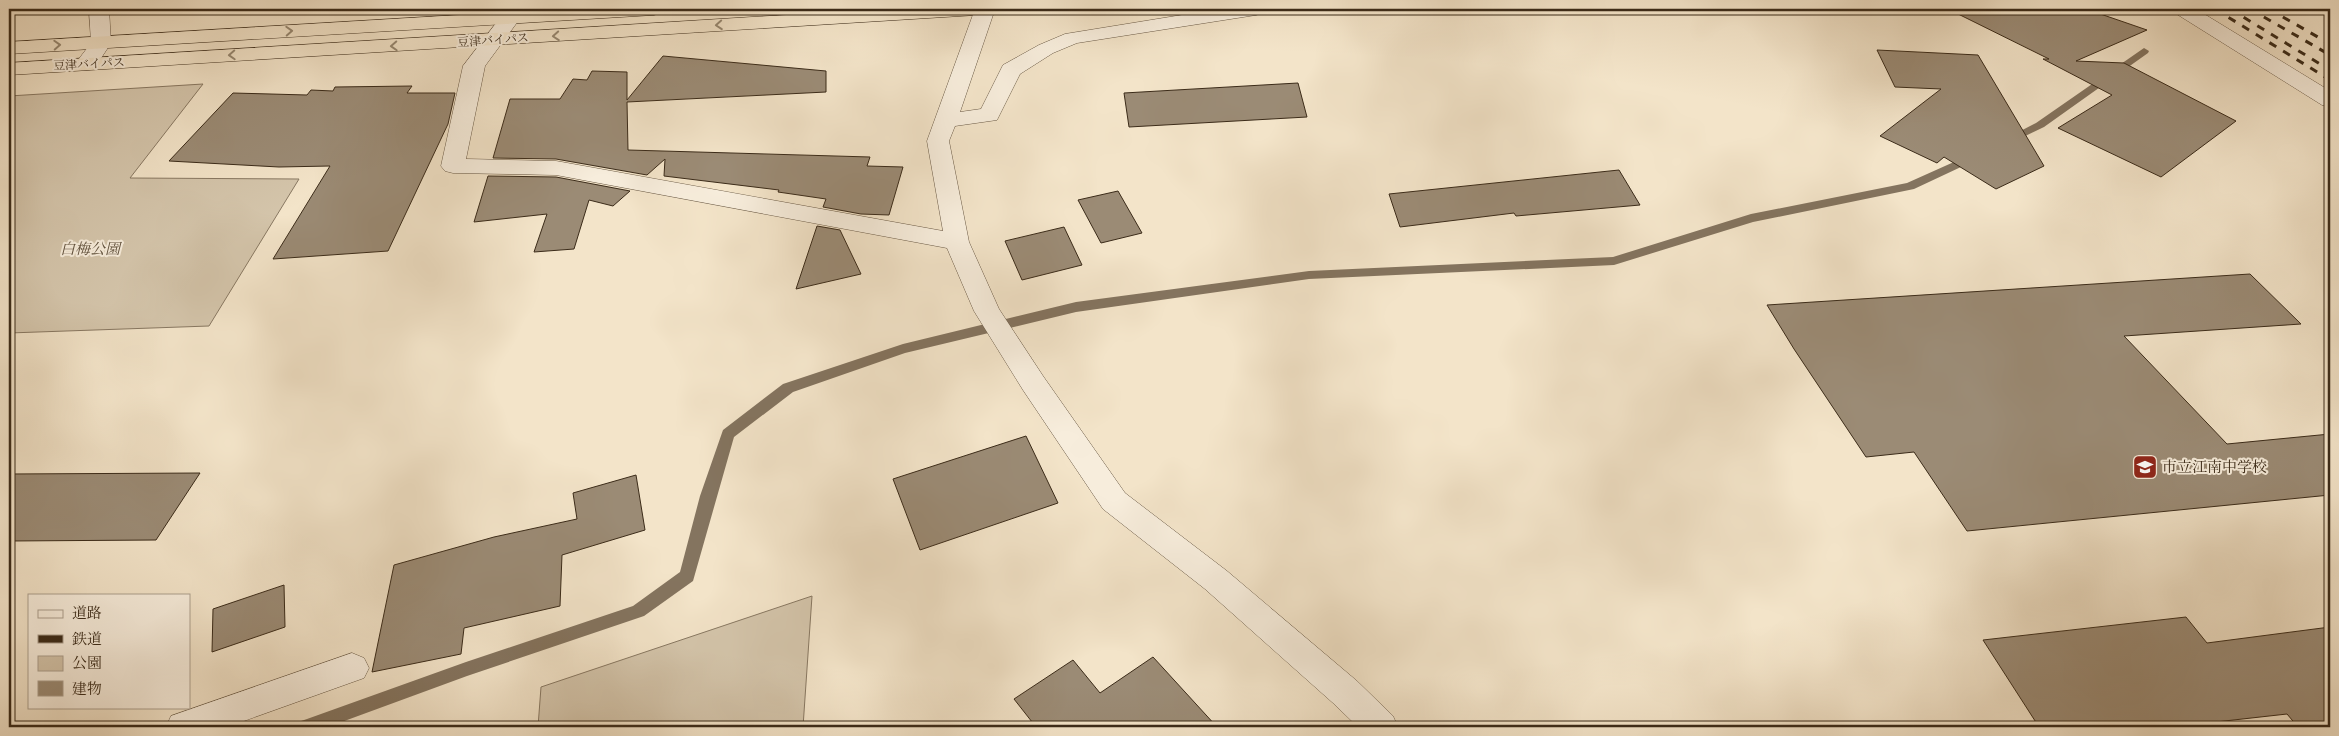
<svg xmlns="http://www.w3.org/2000/svg" width="2339" height="736" font-family="'Old Standard TT','Noto Serif JP',serif">
<rect width="100%" height="100%" fill="#f3e4c9"/>
<filter id="stains"><feTurbulence type="fractalNoise" baseFrequency=".004" numOctaves="4"/><feColorMatrix values="0 0 0 0 .2 0 0 0 0 .09 0 0 0 0 .02 0 0 0 .5 -.17"/></filter>
<radialGradient id="worn" r=".72"><stop offset=".6" stop-color="#630" stop-opacity="0"/><stop offset="1" stop-color="#630" stop-opacity=".3"/></radialGradient>
<path fill="#d4c5ab" stroke="#887862" d="M203 84 130 178 299 179 209 326 9 333V96Z
M812 596 803 727H538L541 687Z"/>
<g fill="none" stroke-linecap="round" stroke-linejoin="round">
<path fill="#84745f" fill-rule="evenodd" d="M2144 48 2149 51 2148 53 2044 127 2013 142 2009 143 2003 140 2036 123Z
M1974 153 1978 155 1980 157 1978 159 1914 189 1753 222 1614 265 1309 279 1076 312 905 353 793 392 734 437 693 581 644 616 467 676 328 727H298L301 721 307 719 466 662 633 606 680 572 700 496 723 430 783 384 903 344 1076 302 1309 271 1613 257 1751 214 1907 183Z"/>
</g>
<path fill="#9b8b75" stroke="#3b2b19" d="M1948 9H2086L2147 30 2076 61 2124 63 2236 121 2161 177 2058 128 2112 95 2043 59H2049Z
M1877 50 1978 55 2044 166 1996 189 1944 157 1937 163 1880 136 1941 89 1895 87Z
M663 56 826 71V92L627 102 628 150 870 157 867 166 903 167 889 215 861 214 823 207 826 199 778 192 779 190 664 176 665 159 647 175 556 159 493 158 510 99H560L573 79 587 80 592 71 627 72V100Z
M1298 83 1307 117 1129 127 1124 93Z
M412 86 407 93H455L448 124 388 251 273 259 330 166 279 167 169 161 233 93 307 95 311 90 333 91 335 87Z
M1619 170 1640 205 1516 216 1514 213 1400 227 1389 194Z
M488 176 556 177 630 191 613 206 589 200 574 249 534 252 547 214 474 222Z
M1118 191 1142 233 1101 243 1078 200Z
M817 226 840 230 861 274 796 289Z
M1064 227 1082 265 1022 280 1005 241Z
M2250 274 2301 324 2124 336 2227 444 2330 434V495L1967 531 1914 452 1866 457 1794 349 1767 305Z
M1026 436 1058 503 920 550 893 479Z
M200 473 156 540 9 541V474Z
M636 475 645 530 562 555 560 606 464 628 461 654 372 672 394 565 494 537 577 519 573 493Z
M284 585 285 627 212 652 213 609Z
M2186 617 2207 643 2330 627V727H2298L2287 714 2171 727H2039L1983 640Z
M1153 657 1217 727H1036L1014 699 1073 660 1100 693Z"/>
<g fill="none" stroke-linecap="round" stroke-linejoin="round">
<defs>
<path id="minor" d="M89 9H109L111 43 94 69 86 70 78 69 75 64 91 43Z
M507 9H527L485 66 466 159 556 161 943 231 927 141 975 9H995L960 112 981 109 1003 65 1039 45 1065 34 1219 9H1266L1263 13 1256 15 1077 43 1053 53 1020 74 997 120 955 126 949 141 969 242 999 309 1043 376 1125 493 1227 571 1357 681 1393 716 1398 727H1358L1333 703 1205 589 1103 509 1023 390 974 311 947 248 556 175 453 173 445 171 441 166 463 66Z
M2172 9H2196L2330 91V107L2322 105 2175 13Z
M352 653 364 658 369 668 364 678 227 727H166L171 716Z"/>
<path id="highway" d="M558 9H664L661 13 654 15 9 54V42Z
M883 9H987L984 13 977 15 9 75V63Z"/>
</defs>
<use href="#minor" stroke="#695945" stroke-width="1"/>
<use href="#highway" stroke="#3b2b19" stroke-width="1"/>
<use href="#minor" fill="#f7eddc" fill-rule="evenodd"/>
<use href="#highway" fill="#f3e4c9" fill-rule="evenodd"/>
<path stroke="#3b2b19" stroke-width="3" stroke-dasharray="8 8" stroke-linecap="butt" d="M2215 9 2330 80
M2230 9 2330 70
M2250 9 2330 55
M2269 9 2330 44"/>
</g>
<defs><path id="oneway-chevron" d="M-2-3.5L2.5 0L-2 3.5" fill="none" stroke-width="1.6" stroke-linecap="round" stroke-linejoin="round" transform="scale(1.25)"/></defs>
<g stroke="#978871">
<use href="#oneway-chevron" transform="translate(719 25) rotate(176)"/>
<use href="#oneway-chevron" transform="translate(289 31) rotate(-3)"/>
<use href="#oneway-chevron" transform="translate(556 36) rotate(176)"/>
<use href="#oneway-chevron" transform="translate(57 45) rotate(-3)"/>
<use href="#oneway-chevron" transform="translate(394 46) rotate(177)"/>
<use href="#oneway-chevron" transform="translate(232 55) rotate(177)"/>
</g>
<defs>
<symbol id="school-square" viewBox="-11 -11 22 22"><rect x="-9" y="-9" width="18" height="18" rx="4" fill="#8f2418" stroke="#f7eddc"/><path d="M0-5L7-2L0 1L-7-2ZM-4 1L0 2.5L4 1V4Q0 6-4 4Z" fill="#fff"/></symbol>
</defs>
<g fill-rule="evenodd">
<use href="#school-square" x="2131" y="453" width="28" height="28"/>
</g>
<g text-anchor="middle" stroke-width="4" stroke-linejoin="round" paint-order="stroke">
<g font-size="12" fill="#3b2b19" stroke="#f7eddc">
<text transform="translate(493 40) rotate(-4)" y="4">豆津バイパス</text>
<text transform="translate(89 64) rotate(-3)" y="4">豆津バイパス</text>
</g>
<g font-size="15" font-style="italic" fill="#61523e" stroke="#f7eddc">
<text x="90" y="254">白梅公園</text>
</g>
<g font-size="15" fill="#3b2b19" stroke="#f7eddc" text-anchor="start">
<text x="2162" y="472">市立江南中学校</text>
</g>
</g>
<rect width="2339" height="736" fill="none" stroke="#f3e4c9" stroke-width="30"/>
<rect x="10" y="10" width="2319" height="716" fill="none" stroke="#3b2b19" stroke-width="2.5"/>
<rect x="15" y="15" width="2309" height="706" fill="none" stroke="#3b2b19"/>
<rect x="28" y="594" width="162" height="115" fill="#f7eddc" stroke="#ac9f8e"/>
<rect x="38" y="610" width="25" height="8" fill="#f7eddc" stroke="#ac9f8e"/>
<text x="72" y="618" font-size="15" fill="#3b2b19">道路</text>
<rect x="38" y="635" width="25" height="8" fill="#3b2b19" stroke="#ac9f8e"/>
<text x="72" y="644" font-size="15" fill="#3b2b19">鉄道</text>
<rect x="38" y="656" width="25" height="15" fill="#d4c5ab" stroke="#ac9f8e"/>
<text x="72" y="668" font-size="15" fill="#3b2b19">公園</text>
<rect x="38" y="681" width="25" height="15" fill="#9b8b75" stroke="#ac9f8e"/>
<text x="72" y="694" font-size="15" fill="#3b2b19">建物</text>
<rect width="100%" height="100%" filter="url(#stains)"/>
<rect width="100%" height="100%" fill="url(#worn)"/>
</svg>
